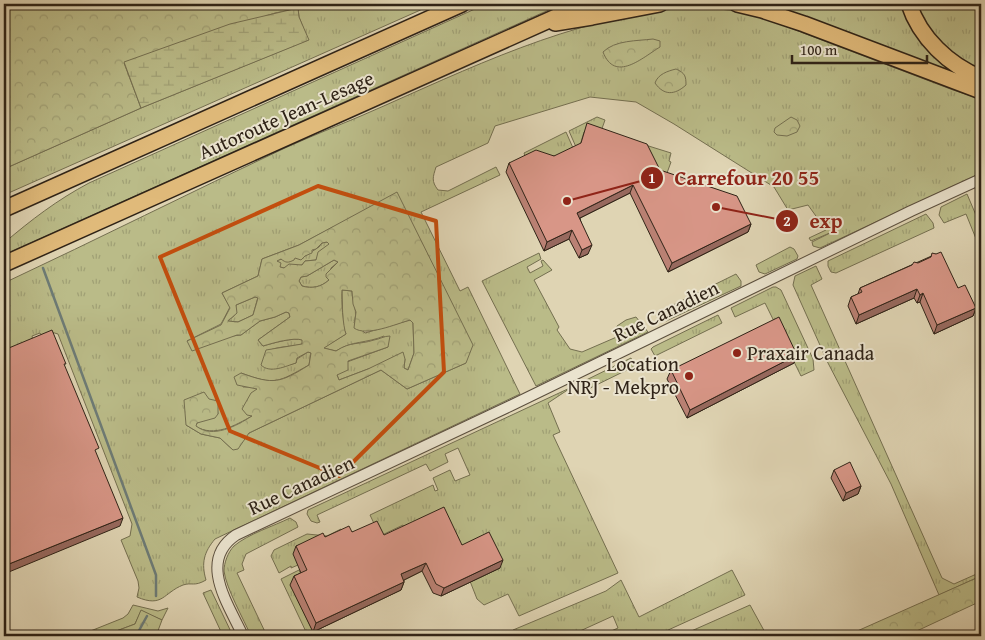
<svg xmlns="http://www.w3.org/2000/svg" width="985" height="640" font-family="'Gentium Book Plus',serif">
<defs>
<pattern id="grass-tufts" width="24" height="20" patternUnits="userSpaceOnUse" patternTransform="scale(1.25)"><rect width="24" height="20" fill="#babb88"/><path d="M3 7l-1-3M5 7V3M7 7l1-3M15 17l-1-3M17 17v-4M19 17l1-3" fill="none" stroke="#a0a075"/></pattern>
<pattern id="forest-crowns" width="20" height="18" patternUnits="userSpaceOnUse" patternTransform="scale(1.25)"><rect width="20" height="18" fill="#babb88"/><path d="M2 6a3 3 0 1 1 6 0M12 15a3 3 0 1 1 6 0" fill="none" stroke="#a0a075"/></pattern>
<pattern id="wetland-marsh" width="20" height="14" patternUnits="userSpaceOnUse" patternTransform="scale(1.25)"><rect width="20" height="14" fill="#babb88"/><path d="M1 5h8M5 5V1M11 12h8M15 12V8" fill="none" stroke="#a0a075"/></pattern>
</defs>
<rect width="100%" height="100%" fill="#dfd4b3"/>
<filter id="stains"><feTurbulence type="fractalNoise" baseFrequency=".004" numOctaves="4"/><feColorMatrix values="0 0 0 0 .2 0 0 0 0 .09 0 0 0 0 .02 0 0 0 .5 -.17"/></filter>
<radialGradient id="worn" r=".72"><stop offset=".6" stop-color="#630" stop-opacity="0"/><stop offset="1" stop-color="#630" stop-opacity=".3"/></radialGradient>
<path fill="url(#grass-tufts)" stroke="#746f50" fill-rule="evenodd" d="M312 4H434L4 195V169L141 108 308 40 299 17 298 8 312 6Z
M486 4H562L4 255V243C31 220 57 200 89 183Z
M761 4H903L965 77Z
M918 4H981V70C954 58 926 34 918 4Z
M703 7 736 11 764 18 953 90 981 99V173L820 248 813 246 812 242 832 232 811 241 809 238 826 230 808 205 788 210 774 187 674 124 636 102 590 97 495 126 488 143 436 167C433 177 431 181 438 190L448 191 496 167 500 175 421 212 460 291 468 287 520 394 215 539C204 552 201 563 206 580 194 587 192 582 183 585 163 593 163 608 137 597L139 588 138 581 121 540 130 536 132 524 58 334 51 332 42 336 40 333 32 336 33 341 4 357V283C98 239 191 192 285 148 318 133 353 120 386 105 487 60 591 11 703 7ZM333 227 466 363 407 389 381 370 249 433 232 449 220 438 201 434 186 425 217 407 218 414 197 423 195 426C214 438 236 425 252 416L257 389 252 387H243L241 373C276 386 278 382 309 365L311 353 308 352 297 359 296 363 271 369 270 350C281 346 291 347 302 344L303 340C294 337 273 343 263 346L258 340 290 317 289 313 286 312 275 317 260 321 241 335 187 341 221 324 230 307 222 293 258 276 262 259 299 245Z
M597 117 605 120 599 137 584 132 579 149 576 147 569 131Z
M566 132 573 148 562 159H526L524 153Z
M639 143 671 153 669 161 671 162 667 173 659 179Z
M967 194 981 227V251L966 214 944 223 939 215 941 207Z
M926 214 933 223 934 228 836 273 831 272 828 266V261Z
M327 242 330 244 320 251 316 260 305 261 302 265 284 268 280 267 277 260 305 256 319 247 322 243Z
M790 247 794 249 798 256 797 259 765 274 759 272 756 265Z
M539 253 541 259 527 267 530 273 543 266 541 261 543 260 552 270 534 280 559 327 557 330 570 349 582 352 619 336 617 326 626 320 636 317 648 332 536 386 482 281Z
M334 260 338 262 331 268 329 280C321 287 313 289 302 286L299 281 301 277 307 276Z
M816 266 822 279 811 285 942 578 954 584 981 572V576L939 595 891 484 828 363 793 285 795 276Z
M736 274 741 281V286L666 321 661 311Z
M773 287H776L781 290 813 359 814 370 801 376 765 303 735 317 731 308Z
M342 290 352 291C353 301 358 313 354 323L365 333 410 320 413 323 414 353 408 370 404 368 405 359 368 369 339 380 337 375 347 362 388 347 384 336C368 343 351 341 336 351L323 348 346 334 343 327Z
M255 297H258L253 315 238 322 227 321 234 316 236 305Z
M718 315 722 323 655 356 651 349 653 347Z
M631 358 634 365 633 367 580 393 576 385Z
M572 387 548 403 560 432 553 435 618 573 519 616 508 594 484 605 477 599 459 553 407 532 403 525 380 536 370 515 433 485 435 491 438 490 433 478 450 470 455 481 470 475 458 448 445 454 448 462 430 471 426 464 317 515 320 522 317 523 311 521 307 514 308 510Z
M290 518 296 522 298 527 246 554 242 564 244 570 237 573 267 636H251C244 620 226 588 224 571 224 563 228 552 234 546 248 534 274 526 290 518Z
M341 529 344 535 298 565 291 568V566L279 573 271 556 274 550 307 534 327 536Z
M299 570 303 579 291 585 315 636H308L281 579Z
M732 570 745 595 655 636H600L618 628 613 616 569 636H515L513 630 606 591 621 580 639 617Z
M211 590 233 636H223L203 593Z
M133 605 158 611 168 608 162 620 141 611 135 624 103 636H78L123 618 128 614Z
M750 605 767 636H680Z"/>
<path fill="url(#forest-crowns)" stroke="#746f50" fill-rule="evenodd" d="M4 4H312V6L275 13 124 63 141 108 4 169Z
M653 39 660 41V47C642 58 615 83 603 52 615 40 637 41 653 39Z
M676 69C685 73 686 76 686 85 675 95 664 96 655 83 658 74 668 71 676 69Z
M791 117 797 120 800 126 797 132 787 136 777 135 774 132 775 128Z
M397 192 473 345 466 363 407 389 381 370 249 433 238 449 233 450 220 438 201 434 186 425 184 400 204 392 209 399 218 401V414L215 418 197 423 196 426C213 439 236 426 252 416L247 415 242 409 251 393 257 389 237 385 234 377 241 373C274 385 280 383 309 365L311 353 308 352 297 358 296 363C286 366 270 374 261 365L266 350 302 344V340C294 337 273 343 263 346L258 340 290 317 289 313 286 312 275 317 260 321 241 335H237L192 351 187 341 221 325 230 308 222 293 258 276 262 259 299 245ZM327 242 329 244 318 252 316 260 305 261 302 265 289 264 284 268 280 267 281 263 277 261 281 259C286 263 288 263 294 260L295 258 301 260 305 256 312 253V250L316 249 322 243ZM334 260 338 262 326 274V277L329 280C321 287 312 289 302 286L299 281 301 277 307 276ZM342 290 352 291 353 304 356 312 354 328C366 337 396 324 410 320L413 323 414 353 408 370 404 368 405 359 403 352 368 369 339 380 337 375 348 370V361L388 347 390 336C384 336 380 339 374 340 359 345 351 341 336 351L324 348 346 334C343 327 341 298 342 290ZM255 297 258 298 253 315 238 322 228 321 237 313 236 305Z
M981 576V601L906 636H846Z
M141 610 162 620 156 636H103L135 624Z"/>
<path fill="url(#wetland-marsh)" stroke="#746f50" d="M298 8 299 17 309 40 141 108 124 62 230 24Z"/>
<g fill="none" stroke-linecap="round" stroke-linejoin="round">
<path stroke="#6d7b76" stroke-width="2.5" d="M4 178 6 181
M43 268 156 575V596
M136 636 147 616"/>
<defs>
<path id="minor" d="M243 636C229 605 197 561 236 535L510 406 911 211 981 179"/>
<path id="highway" d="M737 4 762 10 804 24 981 91
M909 4C920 38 949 65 981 78
M555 23 592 17 660 4
M4 209 462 4
M4 264 585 4"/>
</defs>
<use href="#minor" stroke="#5b4f3e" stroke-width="12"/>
<use href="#highway" stroke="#2f2317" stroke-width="18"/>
<use href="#minor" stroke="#eae3ce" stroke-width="10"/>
<use href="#highway" stroke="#e0ba7a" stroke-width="15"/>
</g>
<path fill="#ba8174" stroke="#2f2317" d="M554 156 660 170 751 224 748 232 668 272 630 193 580 218 588 254 579 258 569 239 544 251 506 172 509 163Z
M936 254 958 288 976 308 973 316 934 334 920 302 917 303 914 298 856 324 848 306 851 297 858 294 860 288Z
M797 355 794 363 687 418 667 379 671 370Z
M834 470 861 486 858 494 843 501 831 478Z
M352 532 462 545 500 568 441 596 433 593 422 571 404 580V582L401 590 313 632 290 585 294 576 301 573 293 554 296 546 325 537Z"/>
<path fill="#97695e" stroke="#2f2317" d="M633 185 630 193 574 221 577 213Z
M751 224 748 232 668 272 672 263Z
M572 230 569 239 544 251 547 242Z
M592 245 588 254 579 258 582 250Z
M917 289 914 298 856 324 859 315Z
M923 293 920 302 917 303 920 295Z
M976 308 973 316 934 334 937 325Z
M797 355 794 363 687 418 690 410Z
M861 486 858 494 843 501 846 493Z
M123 518 120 526 4 574V566Z
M503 560 500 568 441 596 444 588Z
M426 563 422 571 398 583 401 574Z
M404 582 401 590 313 632 316 623Z"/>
<path fill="#d89687" stroke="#2f2317" d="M587 123 647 144 660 170 737 196 751 224 672 263 633 185 577 213 592 245 582 250 572 230 547 242 509 163 536 150 554 156 581 143Z
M941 252 958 288 965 285 976 308 937 325 923 293 920 295 917 289 859 315 851 297 862 292 860 288 912 265 914 262 918 263 931 257 932 253 936 254Z
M779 317 797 355 690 410 671 370Z
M52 330 66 364H64L99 448 95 450 123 518 4 566V350Z
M850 462 861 486 846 493 834 470Z
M444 507 462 545 489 532 503 560 444 588 436 584 426 563 401 574 404 582 316 623 294 576 307 570 296 546 323 533 325 537 349 526 352 532 377 521 384 535Z"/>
<path fill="none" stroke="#c34e0e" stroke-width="4" stroke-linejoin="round" d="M318 186 436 221 444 372 339 476 230 431 160 257Z"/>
<g fill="#8f2418" stroke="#eae3ce" stroke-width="2">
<circle cx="737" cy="353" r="5"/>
<circle cx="689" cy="376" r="5"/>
</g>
<g text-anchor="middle" stroke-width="4" stroke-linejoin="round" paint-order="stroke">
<g font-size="20" fill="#2f2317" stroke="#eae3ce">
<text transform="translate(286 115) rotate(-24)" y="7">Autoroute Jean-Lesage</text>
<text transform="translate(666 311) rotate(-26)" y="7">Rue Canadien</text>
<text transform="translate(301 485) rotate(-25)" y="7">Rue Canadien</text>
</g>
<g font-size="20" fill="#2f2317" stroke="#eae3ce" text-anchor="start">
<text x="747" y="360">Praxair Canada</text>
<text x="679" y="371" text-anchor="end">Location<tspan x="679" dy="23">NRJ - Mekpro</tspan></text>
</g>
</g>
<path fill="none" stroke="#8f2418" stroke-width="2" d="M567 201L652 178M716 207L787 221"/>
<g fill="#8f2418" stroke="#eae3ce" stroke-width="2">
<circle cx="567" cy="201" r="5"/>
<circle cx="716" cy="207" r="5"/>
<circle cx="652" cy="178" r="12"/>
<circle cx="787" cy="221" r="12"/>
</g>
<g font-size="15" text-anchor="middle" font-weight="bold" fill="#fff">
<text x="652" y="183">1</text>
<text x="787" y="226">2</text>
</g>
<g font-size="21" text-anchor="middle" font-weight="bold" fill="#8f2418" stroke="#eae3ce" stroke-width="4" stroke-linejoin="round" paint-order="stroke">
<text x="747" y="185">Carrefour 20 55</text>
<text x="826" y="228">exp</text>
</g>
<rect width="985" height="640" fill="none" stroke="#dfd4b3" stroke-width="20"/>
<rect x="5" y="5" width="975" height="630" fill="none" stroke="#2f2317" stroke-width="2.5"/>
<rect x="10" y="10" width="965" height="620" fill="none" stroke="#2f2317"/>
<path d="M792 55v8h135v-8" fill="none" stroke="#2f2317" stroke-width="2.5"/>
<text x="800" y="55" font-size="15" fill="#2f2317" stroke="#eae3ce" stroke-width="4" paint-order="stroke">100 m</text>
<rect width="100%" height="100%" filter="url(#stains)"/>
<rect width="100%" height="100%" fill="url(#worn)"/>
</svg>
